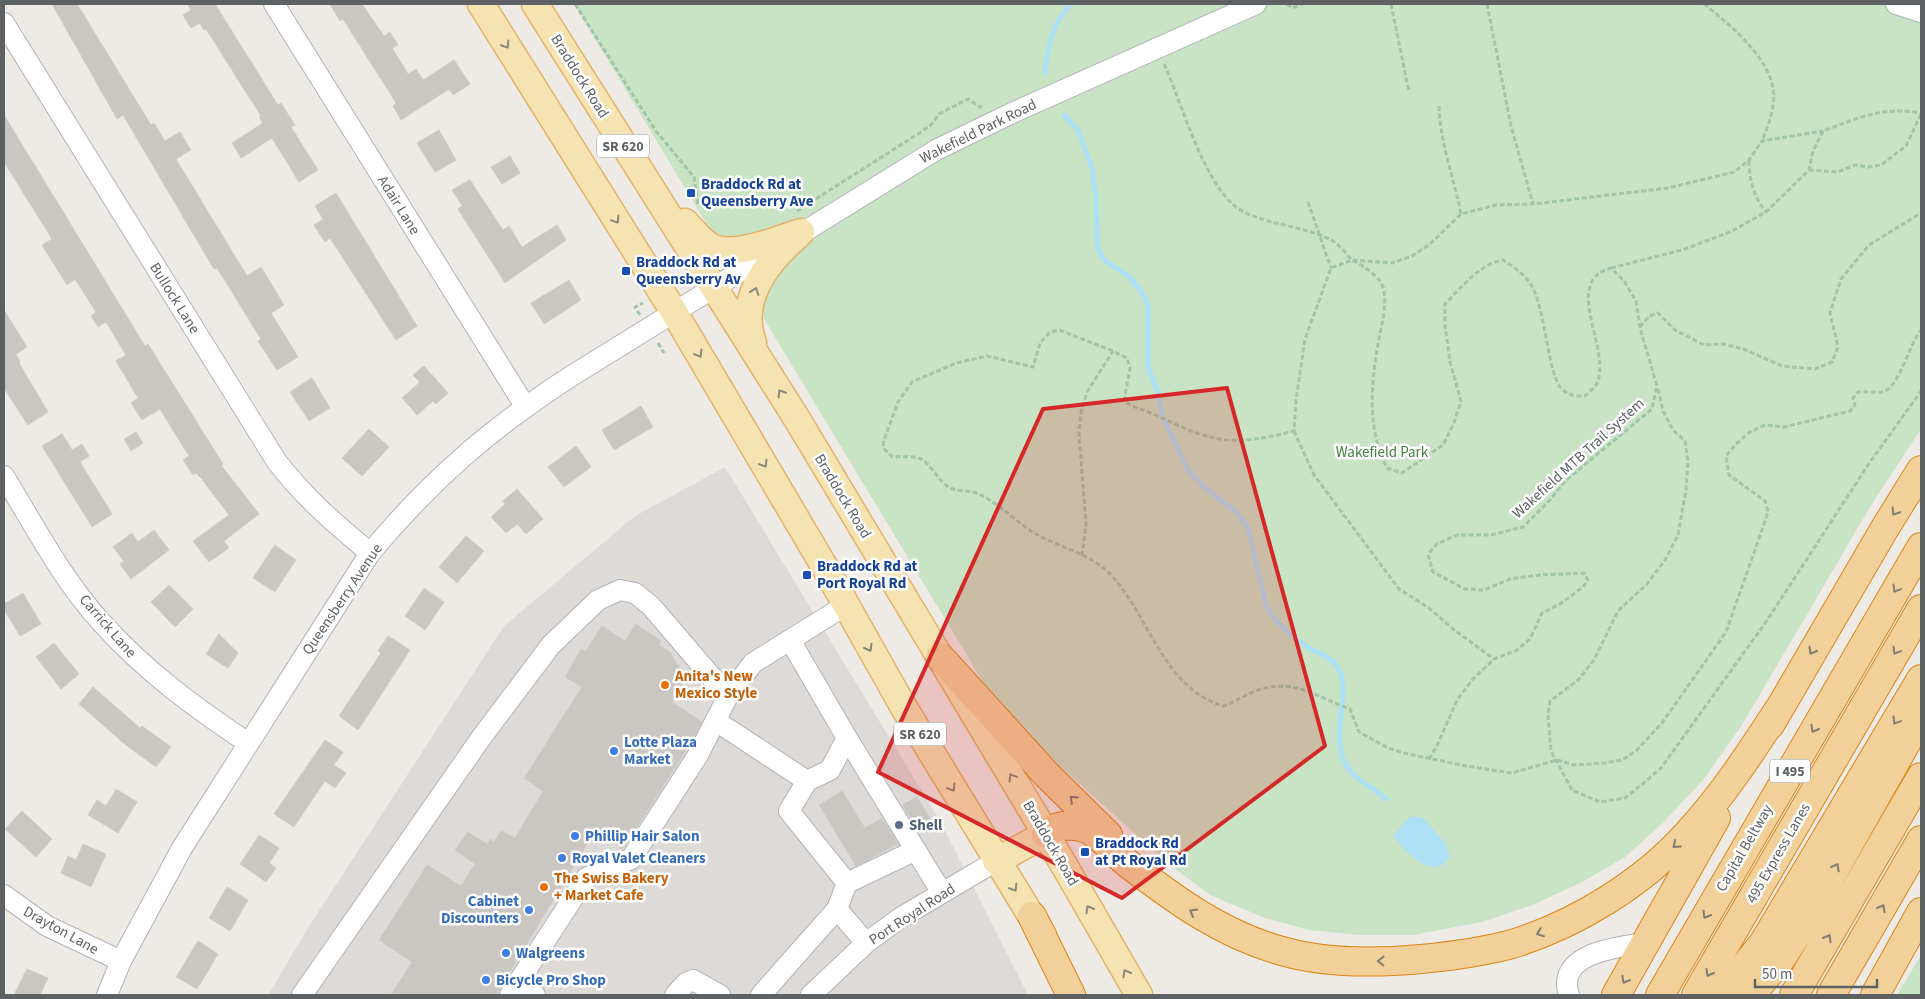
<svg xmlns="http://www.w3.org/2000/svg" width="1925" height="999" font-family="'Source Sans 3',sans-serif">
<rect width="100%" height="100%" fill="#eeebe6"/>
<path fill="#dddad8" d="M725 467 940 821 1028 995H268L308 928 504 626 635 516Z"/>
<path fill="#c9e3c5" d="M574 4H1921V429L1873 502 1742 725 1704 779 1663 823 1625 857 1582 882 1535 904 1482 922 1413 935H1359L1309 930 1265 918 1210 895 1170 865 1003 715Z
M1921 955V995H1897Z"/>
<path fill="#aee0f6" d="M1412 816 1423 818 1445 843 1450 856C1435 884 1404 851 1394 836L1405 821Z"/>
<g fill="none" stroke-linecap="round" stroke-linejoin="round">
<path stroke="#aee0f6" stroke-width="5" d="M1045 73C1048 47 1052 23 1071 4
M1064 115 1078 130 1092 168 1096 197 1097 245 1103 259 1128 276 1141 291 1148 305V366L1157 390 1163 418 1188 470 1204 487 1236 512 1248 528 1266 605C1274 623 1292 637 1309 648 1318 653 1328 655 1335 664 1356 688 1326 735 1348 768 1356 781 1375 788 1386 799"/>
</g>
<path fill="#cac6c2" stroke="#d2ccc5" d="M52 4H77L151 125 154 123 165 141 180 132 191 150 176 159 247 276 261 267 284 305 271 313 298 357 277 370 258 341 261 339 217 268 214 269 195 237 123 115 117 119Z
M187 4H215L278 105 281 103 295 125 291 127 318 170 299 182 272 138 241 158 232 143 263 123 259 117 261 116 206 29 204 30 200 23 191 28 183 15 191 10Z
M330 4H362L384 36 390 32 398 45 392 48 408 74 416 69 423 80 454 60 470 84 453 95 449 89 401 120 393 106 396 103 343 19 340 21Z
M4 115 145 346 148 344 223 464 221 465 259 514 224 541 229 548 209 562 193 541 229 515 201 478 196 473 193 475 183 460 189 456 160 409 142 420 131 403 138 398 116 361 126 355 106 322 98 327 91 316 96 312 75 279 67 285 42 245 52 239 4 162Z
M439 130 456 160 435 172 417 143Z
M510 156 520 173 502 184 491 167Z
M470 180 503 230 509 226 522 247 557 225 566 240 505 283 458 209 462 206 452 190Z
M336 193 417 326 396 340 330 238 325 242 314 225 323 219 315 206Z
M569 280 581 300 544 324 531 303Z
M4 310 27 347 16 354 20 362 19 363 48 412 28 425 4 388Z
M424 366 448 393 436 404 433 401 417 415 402 398 420 382 413 375Z
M312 378 330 408 309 421 290 392Z
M641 406 653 427 614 450 602 430Z
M369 429 389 447 362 476 342 458Z
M136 432 143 443 131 451 124 439Z
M62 434 72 450 82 444 89 456 80 462 112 514 92 527 42 446Z
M576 446 591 467 564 487 548 467Z
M517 489 543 519 526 534 517 524 506 533 491 517 505 504 503 501Z
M154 530 169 550 131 579 120 564 124 561 113 547 132 533 138 542Z
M466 536 484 551 457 583 439 567Z
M275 545 296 560 275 592 253 578Z
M169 585 193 609 175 627 151 602Z
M424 588 444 602 425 630 405 616Z
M23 593 41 624 20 636 4 609V604Z
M636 624 661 641 659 645 670 652 685 677 672 702 702 722 692 741 623 849 595 831 496 995H391L412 962 379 940 427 865 461 886 475 864 455 850 468 832 487 844 490 839 494 842 501 831 515 838 543 791 524 778 582 687 565 677 581 649 586 651 602 626 625 641Z
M219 634 238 653 228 668 206 654Z
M388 636 410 650 358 730 339 716 381 653 378 651Z
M54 643 79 674 61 689 36 657Z
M93 687 140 728 142 726 171 747 156 767 127 746 79 704Z
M325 740 343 752 334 765 346 773 335 788 325 781 294 827 274 814Z
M116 789 137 802 118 833 88 815 97 800 106 806Z
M842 791 865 828 882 818 898 844 856 866 819 805Z
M917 797 933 823 918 831 902 805Z
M22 811 52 839 36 857 5 829Z
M259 835 279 848 269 863 276 868 266 882 240 864Z
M83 844 106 854 91 887 61 873 68 856 76 860Z
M227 887 248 900 230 931 209 918Z
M198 941 218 954 197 989 176 977Z
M27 969 48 978 40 995H14Z"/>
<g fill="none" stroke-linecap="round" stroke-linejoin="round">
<defs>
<path id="minor" d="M274 4 525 406
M1896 4 1921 12
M4 23 277 462C306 499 334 523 370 553
M4 476C34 525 62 579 101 622 146 672 193 706 248 743
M790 640 847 738 942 893
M716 721 807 781
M847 883 916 850
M4 895 47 926 121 961
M837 909 866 943
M517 984 535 995
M107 995 121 961 182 848 370 553C432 479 492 427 573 375L936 150 1010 114 1256 4
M302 995 481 738 551 645 598 600 620 590 635 593 651 606 728 696
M510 995 586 878 631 859 698 755 728 696 753 663 846 605
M675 995 686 983 693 980 720 995
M761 995 837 909 847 883 789 811 807 781 830 770 847 738
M811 995 866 943 900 918 996 861
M1569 995C1555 953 1618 947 1646 943"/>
<path id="major" d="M481 4 674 312 827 571 903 706 1043 935
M535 4 797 419 1046 834 1139 995
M685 222C692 229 701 241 710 246 731 259 779 239 801 232
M753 343C737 300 767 262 797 236
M996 861 1046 834"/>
<path id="highway" d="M940 657 1047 775 1108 835
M1770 725 1885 528 1921 470
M1046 834C1056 823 1079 824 1091 831 1104 839 1115 853 1127 863 1175 900 1223 935 1282 951 1326 964 1377 963 1421 959 1452 956 1483 952 1512 944 1577 924 1643 883 1688 833 1723 795 1751 752 1779 709
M1032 916 1071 995
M1616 995 1716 818
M1660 995 1921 547
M1696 995 1921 609
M1716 995 1742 970 1764 942 1921 679
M1751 995 1783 956 1803 925 1921 717
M1794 995 1921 777
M1831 995 1921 840
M1875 995 1921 912"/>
</defs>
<use href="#minor" stroke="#b1b3b6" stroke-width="22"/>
<use href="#major" stroke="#e3b26a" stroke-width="29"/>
<use href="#highway" stroke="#db8618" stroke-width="30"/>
<path stroke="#a1c5a6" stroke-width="3" stroke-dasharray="5 2.5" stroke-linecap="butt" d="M575 4 656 131 694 177 698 205
M1287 4 1292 8 1302 4
M1391 4 1409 92
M1487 4 1511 126 1533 204
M1704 4C1728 23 1769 57 1773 89 1776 106 1768 126 1762 141
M1164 64C1182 102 1206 196 1246 213 1274 226 1305 226 1333 241 1340 245 1346 254 1352 260L1392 263 1412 256 1430 244 1461 214 1496 205 1533 204 1668 188 1734 172 1749 160 1762 141 1823 131
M1439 106C1440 143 1454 178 1461 214
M1749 161C1749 179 1754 198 1766 212
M1809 170 1838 172 1855 165 1868 167 1881 165 1906 146 1921 114
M1308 202 1331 268
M797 211 921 132 931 125 939 114 968 99 980 107 982 106
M1611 268 1682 250 1730 232 1766 212 1809 170 1813 151 1823 131C1858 118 1883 106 1921 113
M640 315 635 307 643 303
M1640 327 1649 316 1658 313 1675 330 1704 345 1723 344 1743 349 1782 366 1815 369 1832 362 1838 347 1830 313 1841 279 1869 245 1921 213
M658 343 664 353
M1658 389 1663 411 1673 430 1685 441 1688 462 1686 490 1678 535 1665 560 1647 584 1618 611 1594 660 1578 680 1550 701 1548 715 1551 751 1572 790 1600 802 1625 798 1646 781 1661 768 1766 622 1868 465 1921 391
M1294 431 1314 475 1399 589 1429 608 1453 629 1494 659
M1082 556 1086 524 1079 435 1081 412 1087 392 1113 351
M1429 759 1437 746 1457 700 1473 679 1494 659 1517 650 1530 639 1542 613 1560 604 1583 587 1588 580 1584 573 1539 575 1510 579 1484 590 1465 589 1433 572 1428 554 1437 544 1457 535H1491L1523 527 1550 500 1565 481 1652 409 1657 386 1640 328 1636 301 1624 281 1611 268C1560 281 1614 353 1596 385 1593 389 1588 393 1585 396 1576 396 1570 396 1563 390 1547 378 1546 303 1529 282 1523 273 1512 266 1503 260 1479 264 1461 288 1445 304V325L1450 362 1461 401 1454 423 1443 445 1402 473 1387 468C1367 430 1371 385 1378 344 1381 327 1388 304 1383 287 1378 274 1363 266 1352 260L1331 268 1305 339 1296 400 1294 431C1232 447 1213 443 1156 415 1145 410 1134 408 1124 401L1130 368 1127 358 1113 351 1059 330 1050 332 1040 343 1033 367 987 356 956 363 912 382 898 402 884 440 883 447 891 456C901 458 911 455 921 459 931 464 938 481 950 488 958 492 968 490 976 493 998 502 1016 522 1036 534 1059 547 1091 554 1110 574 1150 616 1162 687 1223 706 1236 702 1246 694 1258 690 1295 678 1317 697 1350 709L1359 732 1388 748 1404 753 1466 766 1512 773 1557 760 1574 765 1605 763 1622 760 1636 751 1662 723 1726 632 1763 527 1768 512 1765 501 1729 475 1726 456 1737 443 1750 432 1765 425 1784 427 1850 411 1855 405 1853 398 1858 392C1866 391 1874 393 1882 392 1899 389 1909 344 1921 330"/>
<use href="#minor" stroke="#fff" stroke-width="20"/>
<use href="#major" stroke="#f6e3b2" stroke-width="26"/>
<use href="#highway" stroke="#f2d099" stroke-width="28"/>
</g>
<defs><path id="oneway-chevron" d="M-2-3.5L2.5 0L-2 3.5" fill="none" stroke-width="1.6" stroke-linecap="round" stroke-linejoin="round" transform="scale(1.25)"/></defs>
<g stroke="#8b887b">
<use href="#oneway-chevron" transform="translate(506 45) rotate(58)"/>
<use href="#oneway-chevron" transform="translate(616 220) rotate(58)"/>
<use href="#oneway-chevron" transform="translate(755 291) rotate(-71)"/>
<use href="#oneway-chevron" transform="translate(699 354) rotate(59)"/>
<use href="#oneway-chevron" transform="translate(781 393) rotate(-122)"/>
<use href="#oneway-chevron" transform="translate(764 464) rotate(59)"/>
<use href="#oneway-chevron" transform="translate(869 648) rotate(60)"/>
<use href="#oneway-chevron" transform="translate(1012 777) rotate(-121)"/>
<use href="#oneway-chevron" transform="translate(952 788) rotate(59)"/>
<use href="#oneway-chevron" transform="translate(1014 888) rotate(57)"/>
<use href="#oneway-chevron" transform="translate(1089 909) rotate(-120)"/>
<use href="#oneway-chevron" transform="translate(1126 973) rotate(-120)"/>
</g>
<g stroke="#827d71">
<use href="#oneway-chevron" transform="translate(1895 512) rotate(122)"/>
<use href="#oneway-chevron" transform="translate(1896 589) rotate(121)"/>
<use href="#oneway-chevron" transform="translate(1812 651) rotate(120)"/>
<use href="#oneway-chevron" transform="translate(1896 651) rotate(121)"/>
<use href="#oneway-chevron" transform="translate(1896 721) rotate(121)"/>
<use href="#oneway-chevron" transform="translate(1814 729) rotate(120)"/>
<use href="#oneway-chevron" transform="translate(1073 799) rotate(-137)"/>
<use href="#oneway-chevron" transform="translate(1676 845) rotate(138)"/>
<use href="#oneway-chevron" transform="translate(1836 867) rotate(-61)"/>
<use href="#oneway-chevron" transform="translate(1882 908) rotate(-60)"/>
<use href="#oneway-chevron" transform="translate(1193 912) rotate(-150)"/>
<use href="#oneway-chevron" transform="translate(1706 915) rotate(120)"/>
<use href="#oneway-chevron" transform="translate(1540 933) rotate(159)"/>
<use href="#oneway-chevron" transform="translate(1828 938) rotate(-60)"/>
<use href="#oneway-chevron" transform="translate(1381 961) rotate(-179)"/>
<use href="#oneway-chevron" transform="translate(1709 973) rotate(120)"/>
<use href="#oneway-chevron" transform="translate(1625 980) rotate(120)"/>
</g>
<path fill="#d62828" fill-opacity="0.2" stroke="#d62828" stroke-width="4" stroke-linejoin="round" d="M1227 388 1325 746 1122 898 878 772 1043 409Z"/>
<g fill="#1a4fb4" stroke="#fff" stroke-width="2">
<rect x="686" y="188" width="10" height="10" rx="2.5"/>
<rect x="621" y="266" width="10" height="10" rx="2.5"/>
<rect x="802" y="570" width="10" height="10" rx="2.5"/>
<rect x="1080" y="847" width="10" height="10" rx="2.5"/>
</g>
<g fill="#e8710a" stroke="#fff" stroke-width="2">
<circle cx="665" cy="685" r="5"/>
<circle cx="544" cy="887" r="5"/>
</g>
<g fill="#3f7fe0" stroke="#fff" stroke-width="2">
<circle cx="614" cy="751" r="5"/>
<circle cx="575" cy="836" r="5"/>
<circle cx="562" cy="858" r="5"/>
<circle cx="529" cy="910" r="5"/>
<circle cx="506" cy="953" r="5"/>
<circle cx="486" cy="980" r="5"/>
</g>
<circle fill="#5c6f8a" stroke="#fff" stroke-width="2" cx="899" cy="825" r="5"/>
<g text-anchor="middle" stroke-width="5" stroke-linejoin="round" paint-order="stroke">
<g fill="#fff" stroke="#8e9092" stroke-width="1">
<rect x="597" y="134.5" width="52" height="23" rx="4"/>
<rect x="894" y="722.5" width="52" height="23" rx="4"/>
<rect x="1770" y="759.5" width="40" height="23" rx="4"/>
</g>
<g font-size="14" font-weight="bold" fill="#5d6164">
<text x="623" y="151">SR 620</text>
<text x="920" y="739">SR 620</text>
<text x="1790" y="776">I 495</text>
</g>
<g font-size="15" fill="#5d6164" stroke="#fff">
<text transform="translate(580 76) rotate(58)" y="5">Braddock Road</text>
<text transform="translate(978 131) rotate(-26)" y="5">Wakefield Park Road</text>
<text transform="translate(399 205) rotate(58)" y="5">Adair Lane</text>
<text transform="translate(175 298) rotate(58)" y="5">Bullock Lane</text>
<text transform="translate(1578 458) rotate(-42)" y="5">Wakefield MTB Trail System</text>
<text transform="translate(843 496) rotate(59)" y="5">Braddock Road</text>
<text transform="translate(342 599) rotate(-56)" y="5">Queensberry Avenue</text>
<text transform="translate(108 626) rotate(49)" y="5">Carrick Lane</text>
<text transform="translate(1051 843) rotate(60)" y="5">Braddock Road</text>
<text transform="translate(1744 848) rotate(-60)" y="5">Capital Beltway</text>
<text transform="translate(1778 853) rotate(-60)" y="5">495 Express Lanes</text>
<text transform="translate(912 914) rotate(-33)" y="5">Port Royal Road</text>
<text transform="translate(61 930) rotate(29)" y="5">Drayton Lane</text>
</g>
<g font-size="15" font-weight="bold" fill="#164399" stroke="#fff" text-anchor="start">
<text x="701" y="189">Braddock Rd at<tspan x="701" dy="17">Queensberry Ave</tspan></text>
<text x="636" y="267">Braddock Rd at<tspan x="636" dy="17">Queensberry Av</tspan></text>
<text x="817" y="571">Braddock Rd at<tspan x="817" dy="17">Port Royal Rd</tspan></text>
<text x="1095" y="848">Braddock Rd<tspan x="1095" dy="17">at Pt Royal Rd</tspan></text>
</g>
<g font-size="15" fill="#44823f" stroke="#fff">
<text x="1382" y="457">Wakefield Park</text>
</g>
<g font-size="15" font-weight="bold" fill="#c56008" stroke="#fff" text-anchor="start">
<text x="675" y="681">Anita's New<tspan x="675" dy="17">Mexico Style</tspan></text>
<text x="554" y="883">The Swiss Bakery<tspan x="554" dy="17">+ Market Cafe</tspan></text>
</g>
<g font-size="15" font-weight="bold" fill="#366cbe" stroke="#fff" text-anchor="start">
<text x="624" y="747">Lotte Plaza<tspan x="624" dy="17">Market</tspan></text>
<text x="585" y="841">Phillip Hair Salon</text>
<text x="572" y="863">Royal Valet Cleaners</text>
<text x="519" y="906" text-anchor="end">Cabinet<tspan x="519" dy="17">Discounters</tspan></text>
<text x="516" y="958">Walgreens</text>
<text x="496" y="985">Bicycle Pro Shop</text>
</g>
<g font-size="15" font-weight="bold" fill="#4e5e75" stroke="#fff" text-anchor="start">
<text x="909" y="830">Shell</text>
</g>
</g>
<rect width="1925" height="999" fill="none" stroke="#5d6164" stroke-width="10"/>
<path d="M1755 979v8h122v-8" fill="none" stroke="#5d6164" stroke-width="2.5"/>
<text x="1762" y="979" font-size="15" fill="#5d6164" stroke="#ffffff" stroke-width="4" paint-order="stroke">50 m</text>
</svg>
